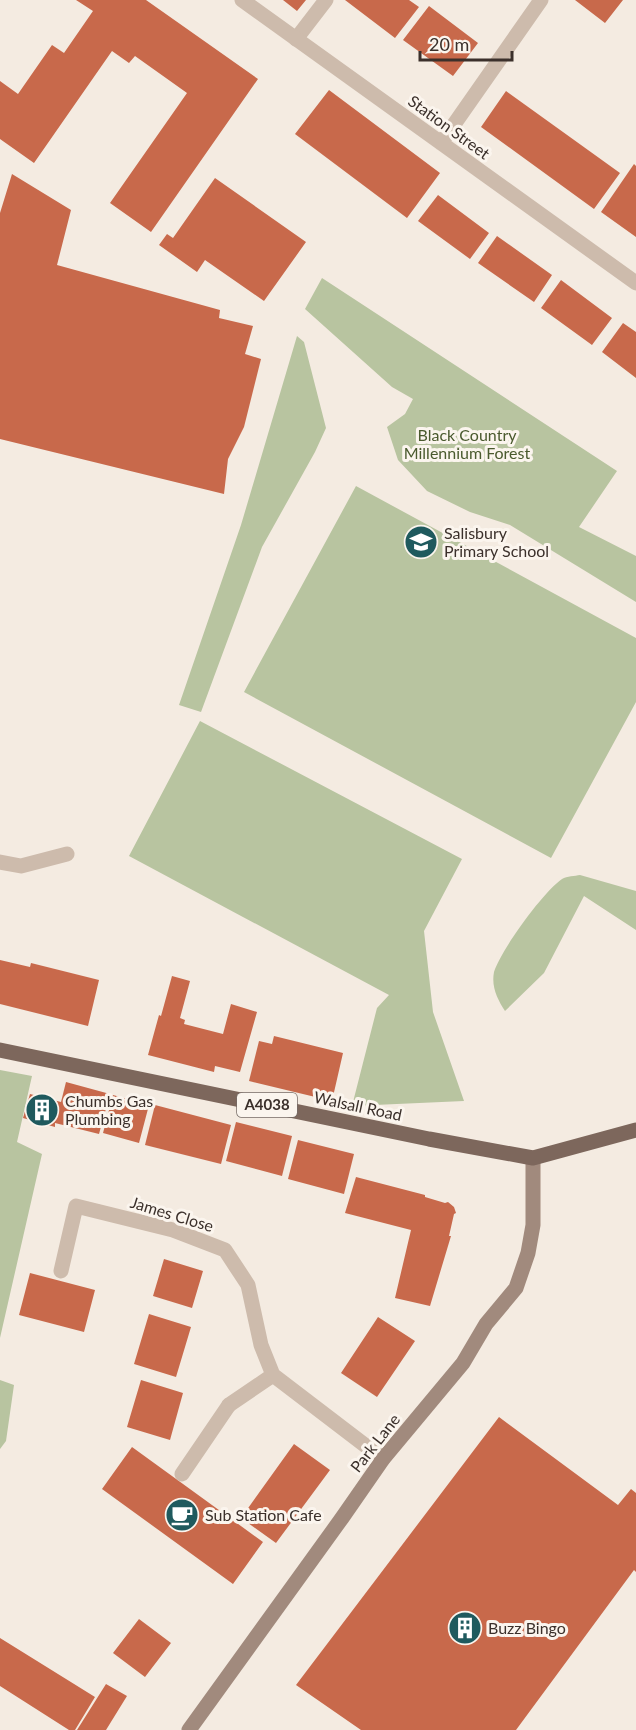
<svg xmlns="http://www.w3.org/2000/svg" width="636" height="1730" font-family="Lato,sans-serif">
<rect width="100%" height="100%" fill="#f4ebe1"/>
<path fill="#b8c4a0" d="M322 278 617 471 579 527 636 556V602L510 525 470 512 427 491 398 460 387 427 405 414 413 399 392 387 305 309Z
M297 336 304 342 326 428 315 452 262 547 201 712 179 705 241 525Z
M356 486 636 638V702L551 858 244 692Z
M200 721 462 859 424 931 433 1012 464 1101 352 1106 377 1008 389 995 129 856Z
M580 875 636 891V930L584 896 544 973 505 1011C498 1000 491 987 494 972 501 950 543 892 562 879 567 876 575 876 580 875Z
M0 1070 32 1076 17 1142 42 1154 0 1338Z
M0 1380 14 1385 6 1441 0 1449Z"/>
<path fill="#c8694b" d="M76 0H146L258 79 151 232 110 203 187 93 135 56 129 63 112 51 34 163 0 139V81L18 94 52 45 64 53 93 11Z
M283 0H306L297 11Z
M345 0H409L419 7 395 38Z
M575 0H623L605 23Z
M429 6 478 43 453 76 403 40Z
M329 90 440 173 407 218 295 134Z
M506 91 620 173 594 209 481 127Z
M634 164 636 166V237L601 212Z
M12 174 71 210 57 265 220 310 219 318 253 326 245 354 261 359 244 427 228 459 224 494 0 439V213Z
M215 178 306 242 264 301 205 260 197 272 159 245 167 234 173 238Z
M438 195 489 233 470 259 418 221Z
M497 236 552 275 534 302 478 263Z
M561 280 612 318 592 345 541 308Z
M623 323 636 332V378L602 352Z
M0 960 30 967 31 963 99 980 88 1026 0 1004Z
M172 976 190 981 180 1018 185 1020 184 1024 223 1034 231 1004 257 1012 240 1072 215 1066 214 1072 148 1055 159 1015 161 1016Z
M274 1036 343 1053 332 1101 249 1081 259 1041 272 1044Z
M66 1082 110 1094 99 1134 55 1123V1127L23 1118 30 1094 61 1102Z
M113 1095 149 1105 139 1143 103 1133Z
M155 1105 231 1125 221 1164 145 1145Z
M236 1122 292 1136 282 1176 226 1161Z
M298 1140 354 1154 344 1194 288 1179Z
M356 1177 425 1195V1197L445 1203 448 1202 454 1207 456 1213 454 1214 449 1236H451L430 1306 395 1298 411 1230 345 1213Z
M164 1259 203 1271 192 1308 153 1296Z
M30 1273 95 1290 84 1332 19 1315Z
M149 1314 191 1327 176 1377 134 1364Z
M378 1317 415 1341 377 1397 341 1373Z
M141 1380 183 1393 170 1440 127 1427Z
M499 1417 618 1505 631 1489 636 1493V1572L634 1570 516 1730H361L296 1685Z
M294 1444 330 1470 276 1543 241 1518Z
M132 1447 263 1542 233 1584 102 1489Z
M139 1619 171 1643 145 1677 113 1653Z
M0 1638 95 1697 75 1730H69L0 1686Z
M106 1684 127 1696 106 1730H77Z"/>
<g fill="none" stroke-linecap="round" stroke-linejoin="round">
<path stroke="#cdbbac" stroke-width="15" d="M296 39 326 0
M182 1474 229 1405"/>
<path stroke="#cdbbac" stroke-width="15" d="M242 0 636 283
M441 143 541 0
M0 862 21 866 67 854
M61 1271 76 1206 173 1230 225 1250 248 1285 261 1345 273 1375 383 1459
M229 1405 273 1375"/>
<path stroke="#a18a7d" stroke-width="15" d="M189 1730 342 1518 383 1459 463 1363 486 1324 516 1288 528 1253 533 1225V1158"/>
<path stroke="#7d675c" stroke-width="15" d="M0 1050 429 1139 533 1158 636 1130"/>
</g>
<defs>
<symbol id="school-disc" viewBox="-11 -11 22 22"><circle r="9.5" fill="#1f5a5e" stroke="#fbf5ee"/><path d="M0-5L7-2L0 1L-7-2ZM-4 1L0 2.5L4 1V4Q0 6-4 4Z" fill="#fff"/></symbol>
<symbol id="building-disc" viewBox="-11 -11 22 22"><circle r="9.5" fill="#1f5a5e" stroke="#fbf5ee"/><path d="M-4-6H4V6H1V3H-1V6H-4ZM-2.5-4.3h1.7v1.8h-1.7ZM.8-4.3h1.7v1.8H.8ZM-2.5-1h1.7V.8h-1.7ZM.8-1h1.7V.8H.8Z" fill="#fff"/></symbol>
<symbol id="cafe-disc" viewBox="-11 -11 22 22"><circle r="9.5" fill="#1f5a5e" stroke="#fbf5ee"/><path d="M-5.5-4.5H6V0H3Q3 3.5 0 3.5H-2.5Q-5.5 3.5-5.5 0ZM3-3.2v2h1.7v-2ZM-6 4.5H4V6H-6Z" fill="#fff"/></symbol>
</defs>
<g fill-rule="evenodd">
<use href="#school-disc" x="402" y="523" width="38" height="38"/>
<use href="#building-disc" x="23" y="1091" width="38" height="38"/>
<use href="#cafe-disc" x="163" y="1496" width="38" height="38"/>
<use href="#building-disc" x="446" y="1609" width="38" height="38"/>
</g>
<g text-anchor="middle" stroke-width="6" stroke-linejoin="round" paint-order="stroke">
<rect fill="#fbf5ee" stroke="#756b66" stroke-width="1.5" x="237" y="1093" width="60" height="24" rx="4.5"/>
<g font-size="15" font-weight="bold" fill="#3b302b">
<text x="267" y="1110">A4038</text>
</g>
<g font-size="16" fill="#3b302b" stroke="#fbf5ee">
<text transform="translate(449 127) rotate(36)" y="6">Station Street</text>
<text transform="translate(358 1106) rotate(12)" y="6">Walsall Road</text>
<text transform="translate(172 1214) rotate(17)" y="6">James Close</text>
<text transform="translate(375 1443) rotate(-52)" y="6">Park Lane</text>
</g>
<g font-size="16" fill="#4a5a2e" stroke="#fbf5ee">
<text x="467" y="441">Black Country<tspan x="467" dy="18">Millennium Forest</tspan></text>
</g>
<g font-size="16" fill="#3b302b" stroke="#fbf5ee" text-anchor="start">
<text x="444" y="539">Salisbury<tspan x="444" dy="18">Primary School</tspan></text>
<text x="65" y="1107">Chumbs Gas<tspan x="65" dy="18">Plumbing</tspan></text>
<text x="205" y="1521">Sub Station Cafe</text>
<text x="488" y="1634">Buzz Bingo</text>
</g>
</g>
<path d="M420 51v9h92v-9" fill="none" stroke="#3b302b" stroke-width="3"/>
<text x="429" y="51" font-size="18" fill="#3b302b" stroke="#fbf5ee" stroke-width="4.5" paint-order="stroke">20 m</text>
</svg>
